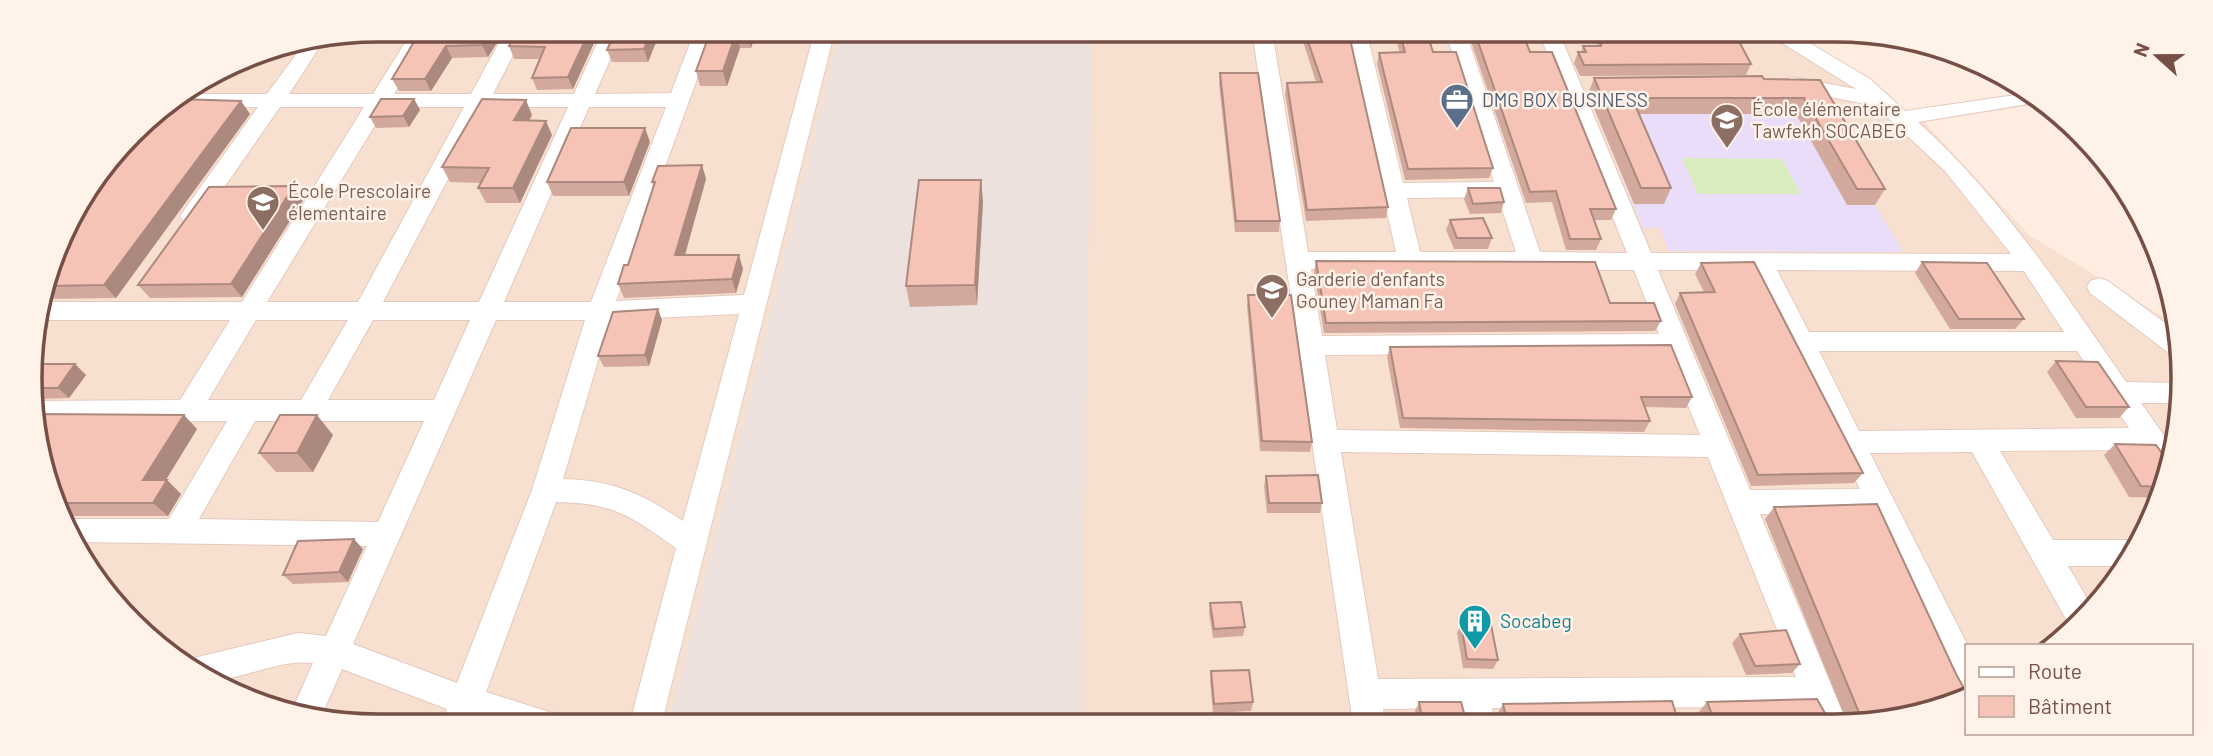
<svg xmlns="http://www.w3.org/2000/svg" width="2213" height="756" font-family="Barlow,sans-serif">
<rect width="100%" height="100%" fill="#feede0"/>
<path fill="#f8e0d1" d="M378 30H1778L1924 122 2029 235 2178 326 2171 468 2136 552 2065 640 2056 646H1966V697L1880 723 378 726 288 714 184 667 89 572 42 468 33 333 66 224 148 116 245 56Z"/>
<path fill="#ece1dc" d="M840 30H1092L1081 725 668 726Z"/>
<path fill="#eaddfa" d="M1588 92 1810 93 1903 252 1669 251 1660 228H1643Z"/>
<path fill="#d9ecbe" d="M1682 158 1782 159 1801 194H1698Z"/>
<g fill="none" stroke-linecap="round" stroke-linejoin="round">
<defs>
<path id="street" d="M413 30H433L394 94H471L506 30H526L493 94H574L603 30H623L595 94 671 93 695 30H715L616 301 744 295 815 30H835L661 726H629L676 548C630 516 615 503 556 502L486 692 559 715 563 726H498L476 719 473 726H441L447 709 342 669 320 719 290 715 313 663C280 659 249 677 217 680 207 681 183 669 181 661L298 633 326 636 367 546 75 542 65 519H169L227 421 38 422 37 401 180 400 230 320H39L42 302H242L364 107H280L200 222H184L180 216 258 107 165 106 184 94H267L303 45 324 40 289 94H373ZM386 107H464L358 302H267ZM486 107H568L479 302H383ZM589 107H666L591 302H504ZM739 314 683 521C643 494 613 480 563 479L610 320ZM256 320H348L301 400H208ZM373 320H470L434 400H328ZM496 320H585L532 490 457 683 353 644ZM255 421H424L378 522 199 519Z
M1252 30H1272L1308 252H1396L1346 30H1366L1403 183 1494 182 1445 30H1465L1540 252 1627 253 1538 30H1558L1651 253 2011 254 1945 171 1875 106 1791 89 1781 83 1791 77 1856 89 1777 40 1687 36 1677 30H1788L1870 79 1905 111 2029 93 2047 101 1918 122C2001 197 2063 291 2126 382L2177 383 2176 403H2141L2173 448 2167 478 2161 476 2144 450 2000 451 2053 540H2136L2141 542 2126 566H2068L2092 607 2074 629 2071 628 1972 452 1870 453 1968 646 1966 688 1955 684 1871 513 1760 514 1847 723H1815L1808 707 1492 708 1495 724H1463L1459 708 1383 709 1385 724H1353ZM1498 197 1516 252H1420L1407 198ZM1311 269 1634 270 1659 334 1322 336ZM1658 270H1753L1860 489 1750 490ZM1777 270 2024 271 2064 332H1809ZM1819 351H2077L2129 428 1859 431ZM1667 353 1700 435 1337 430 1325 355ZM1341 452 1708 457 1796 677 1378 679Z
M2099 278 2108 281 2180 334 2179 357 2170 354 2090 293 2087 287 2090 281Z"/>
</defs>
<use href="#street" stroke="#e4c9bf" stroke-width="2"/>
<use href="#street" fill="#fff" fill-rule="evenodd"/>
</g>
<path fill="#d3a99d" d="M421 30H505L488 57 452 58 431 91H399L392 79Z
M600 30 573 89 537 90 532 78 540 59H514L509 46Z
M661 30 648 62H612L607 50Z
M711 30H757L751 48H740L727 86H700L696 71Z
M1301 30H1348L1388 207 1386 218 1306 221 1285 94 1287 83 1316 82 1301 35Z
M1395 30H1426L1433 52 1493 168 1489 178 1405 180 1377 64 1379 53H1400L1394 34Z
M1467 30H1521L1530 52 1616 209 1611 220H1594L1601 239 1596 250H1566L1552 202 1526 203Z
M1596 30H1733L1751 64 1746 75 1580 76 1574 63 1578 52H1581L1583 46H1597L1598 36Z
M1220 73 1280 221 1279 232H1235L1219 84Z
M1594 78 1820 80 1885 189 1875 205H1847L1796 114H1639L1671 188 1664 204H1634L1588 94Z
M414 99 420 110 409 127 376 128 370 117Z
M250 114 116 298 43 299 64 230Z
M532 115 529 120 552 135 520 203H486L478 188 481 183 450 182 442 167Z
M650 142 629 196H553L547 182Z
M702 165 706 179 685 255 743 269 736 293 624 298 618 284 628 265 653 186 652 182Z
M1468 188 1504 202 1501 213 1470 214 1464 199Z
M303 200 242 297 150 298 138 285Z
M983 201 977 305 910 307 906 286Z
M1450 220 1492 238 1488 249H1454L1446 230Z
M1316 261 1610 303 1661 321 1655 331 1324 333 1314 272Z
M1922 262 2024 319 2015 329H1950L1915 273Z
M1701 263 1863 473 1854 483 1751 486 1675 304 1680 293 1704 292 1695 274Z
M1248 295 1312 442 1310 452 1260 451 1247 306Z
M662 320 649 366 604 367 598 356Z
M1390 347 1692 397 1686 408 1645 407 1650 421 1644 432 1400 428 1387 357Z
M2056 361 2129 407 2119 418H2076L2047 372Z
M35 364H75L86 375 69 398 37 399Z
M197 429 166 480H167L181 494 168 516H65L64 518 42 468Z
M333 435 313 472H276L259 453Z
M2115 444 2172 467 2159 498 2129 497 2104 455Z
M1266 476 1322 503 1320 513H1267L1264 486Z
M1774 507 1956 674 1880 723 1703 724 1698 713 1707 702 1826 715H1844L1765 519Z
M363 549 348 582 293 584 283 575Z
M1210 603 1245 627 1243 636 1213 638 1209 613Z
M1461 624 1498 660 1493 669 1463 668 1457 633Z
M1740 634 1800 664 1792 673 1746 675 1732 643Z
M1211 671 1253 702 1251 711 1213 713 1210 681Z
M1419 702 1467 724H1418L1415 711Z
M1503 704 1679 724H1501L1498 713Z"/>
<path fill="#ac897f" d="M491 30H505L488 57 482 45Z
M590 30H600L573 89 568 77Z
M652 30H661L648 62 644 49Z
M748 30H757L751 48 747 33Z
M736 33 740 48 727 86 723 71Z
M446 46 452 58 431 91 425 79Z
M414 99 420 110 409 127 403 116Z
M526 100 532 115 521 135 514 120Z
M241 101 250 114 116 298 104 285Z
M546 121 552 135 520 203 513 188Z
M645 128 650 142 629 196 624 182Z
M702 165 706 179 681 269 675 255Z
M981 180 983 201 977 305 975 285Z
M294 186 303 200 242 297 231 284Z
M739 255 743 269 736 293 732 279Z
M658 309 662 320 649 366 645 355Z
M75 364 86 375 69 398 58 388Z
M184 415 197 429 157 494 143 480Z
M317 415 333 435 313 472 297 453Z
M167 480 181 494 168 516 153 503Z
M354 539 363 549 348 582 339 572Z"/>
<path fill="#f5c4b6" stroke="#ac897f" stroke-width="2" d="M421 30H491L482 45 446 46 425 79H392Z
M517 30H590L568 77 532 78 545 47 509 46Z
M616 30H652L644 49 607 50Z
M711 30H748L747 33H736L723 71H696Z
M1304 30H1348L1388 207 1307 210 1287 83 1322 82Z
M1399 30H1426L1433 52H1456L1493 168 1408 169 1379 53 1405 52Z
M1474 30H1521L1530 52H1552L1616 209H1590L1601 239H1570L1556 191 1530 192Z
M1602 30H1733L1751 64 1584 65 1578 52H1586L1583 46H1601Z
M1220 73H1258L1280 221H1236Z
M1762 76 1764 79 1820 80 1885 189H1857L1804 98H1632L1671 188H1641L1594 78Z
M176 99 241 101 104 285 47 286 64 230 165 106Z
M381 99H414L403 116 370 117Z
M482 99 526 100 514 120 546 121 513 188H478L489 168 442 167Z
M571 128H645L624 182H547Z
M702 165 675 255H739L732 279 618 284 624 265H628L655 182H652L658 166Z
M919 180H981L975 285 906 286Z
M294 186 231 284 138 285 209 187Z
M1468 188H1500L1504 202 1473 204Z
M1483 218 1492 238H1457L1450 220Z
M1316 261 1595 262 1610 303H1654L1661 321 1326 323Z
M1754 262 1863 473 1758 475 1680 293 1715 292 1701 263Z
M1922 262 1987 263 2024 319H1959Z
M1248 295H1291L1312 442 1262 441Z
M658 309 645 355 598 356 613 312Z
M1671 345 1692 397H1641L1650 421 1403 418 1390 347Z
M2056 361 2098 362 2129 407H2086Z
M35 364H75L58 388H36Z
M38 414 184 415 143 480H167L153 503H57L42 468Z
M280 415H317L297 453H259Z
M2115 444 2156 445 2172 467 2163 487 2141 486Z
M1318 475 1322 503H1269L1266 476Z
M1877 504 1956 674 1966 692V697L1880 723 1716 724 1707 702 1817 699 1826 715H1860L1774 507Z
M354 539 339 572 283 575 298 541Z
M1241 602 1245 627 1214 629 1210 603Z
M1461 624 1491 625 1498 660 1467 659Z
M1786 630 1800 664 1755 666 1740 634Z
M1249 670 1253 702 1214 704 1211 671Z
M1672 701 1679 724H1508L1503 704Z
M1419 702H1461L1467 724H1423Z"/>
<defs>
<symbol id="office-pin" viewBox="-11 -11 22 30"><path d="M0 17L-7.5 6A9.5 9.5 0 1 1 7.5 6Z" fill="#5c6f8a" stroke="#fff2e8"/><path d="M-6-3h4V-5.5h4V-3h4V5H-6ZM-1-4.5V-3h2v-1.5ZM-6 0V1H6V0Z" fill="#fff"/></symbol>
<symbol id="school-pin" viewBox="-11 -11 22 30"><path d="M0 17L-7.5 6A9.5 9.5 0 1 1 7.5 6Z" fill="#8d6e63" stroke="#fff2e8"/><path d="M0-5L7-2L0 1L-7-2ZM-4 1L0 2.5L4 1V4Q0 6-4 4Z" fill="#fff"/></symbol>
<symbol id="building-pin" viewBox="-11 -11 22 30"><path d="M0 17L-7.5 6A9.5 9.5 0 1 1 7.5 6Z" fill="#0f9aa8" stroke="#fff2e8"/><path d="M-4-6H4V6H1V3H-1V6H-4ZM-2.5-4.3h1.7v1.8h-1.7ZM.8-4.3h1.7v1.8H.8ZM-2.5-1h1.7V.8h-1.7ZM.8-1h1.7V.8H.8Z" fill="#fff"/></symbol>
</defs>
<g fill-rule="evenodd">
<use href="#office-pin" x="1438" y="81" width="38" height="52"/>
<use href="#school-pin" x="1708" y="101" width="38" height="52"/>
<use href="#school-pin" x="244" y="183" width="38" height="52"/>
<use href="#school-pin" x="1253" y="271" width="38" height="52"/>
<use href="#building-pin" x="1456" y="602" width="38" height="52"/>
</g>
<g text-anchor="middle" stroke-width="5" stroke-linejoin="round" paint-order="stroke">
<g font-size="19" fill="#4e5e75" stroke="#fff2e8" text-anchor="start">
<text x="1482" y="107">DMG BOX BUSINESS</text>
</g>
<g font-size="19" fill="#785e54" stroke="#fff2e8" text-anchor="start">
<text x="1752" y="116">École élémentaire<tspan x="1752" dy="22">Tawfekh SOCABEG</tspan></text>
<text x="288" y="198">École Prescolaire<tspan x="288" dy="22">élementaire</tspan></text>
<text x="1296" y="286">Garderie d'enfants<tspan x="1296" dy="22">Gouney Maman Fa</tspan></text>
</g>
<g font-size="19" fill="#0d838f" stroke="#fff2e8" text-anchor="start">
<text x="1500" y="628">Socabeg</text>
</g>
</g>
<path d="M0 0H2213V756H0ZM378 42H1835A336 336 0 0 1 2171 378V378A336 336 0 0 1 1835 714H378A336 336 0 0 1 42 378V378A336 336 0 0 1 378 42Z" fill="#fff2e8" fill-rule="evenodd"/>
<path fill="none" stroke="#764f46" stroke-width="3.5" d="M378 42H1835A336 336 0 0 1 2171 378V378A336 336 0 0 1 1835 714H378A336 336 0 0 1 42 378V378A336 336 0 0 1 378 42Z"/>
<rect x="1965" y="644" width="228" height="91" fill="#fff2e8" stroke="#c8b1a7" stroke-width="2"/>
<rect x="1979" y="667" width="35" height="10" fill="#ffffff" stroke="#c8b1a7" stroke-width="2"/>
<text x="2028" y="679" font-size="21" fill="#764f46">Route</text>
<rect x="1979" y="696" width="35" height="21" fill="#f5c4b6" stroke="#c8b1a7" stroke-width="2"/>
<text x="2028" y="714" font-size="21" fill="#764f46">Bâtiment</text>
<g transform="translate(2157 56) rotate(291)" stroke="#fff2e8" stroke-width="5" paint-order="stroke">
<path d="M0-5L12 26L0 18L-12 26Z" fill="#764f46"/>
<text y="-10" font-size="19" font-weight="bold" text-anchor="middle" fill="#764f46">N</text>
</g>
</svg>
